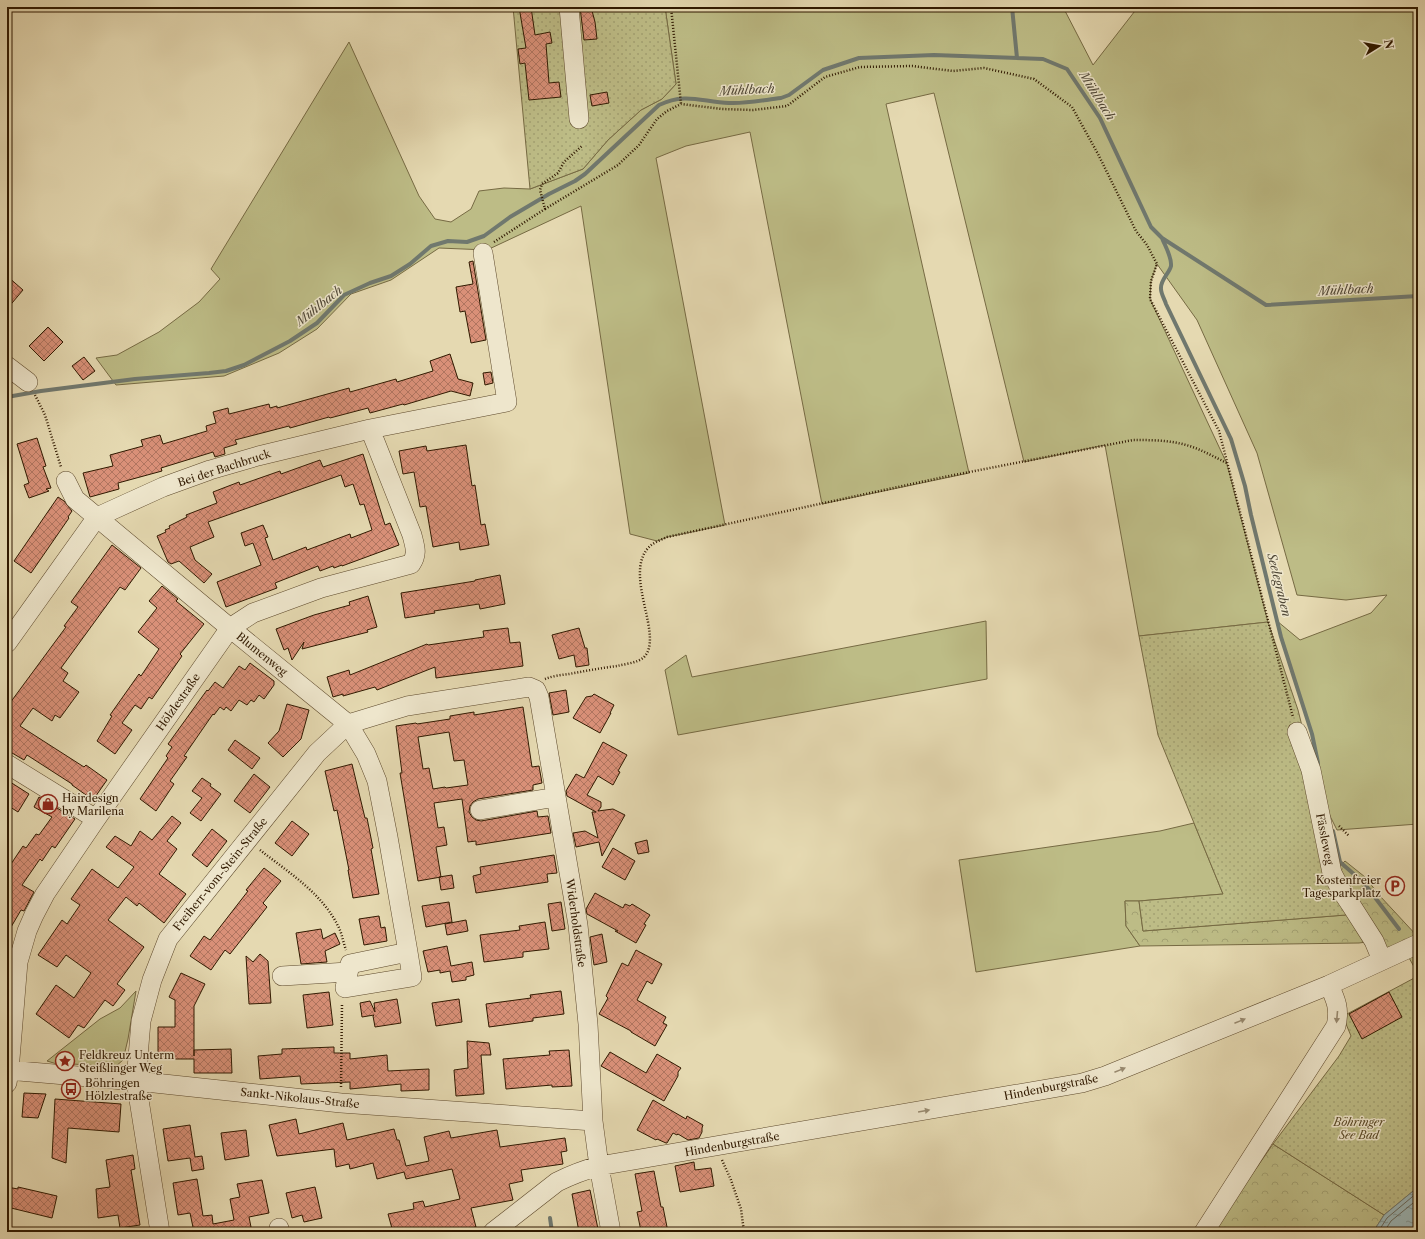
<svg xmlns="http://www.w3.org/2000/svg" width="1425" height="1239" font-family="'Libre Caslon Text',serif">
<defs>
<pattern id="forest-crowns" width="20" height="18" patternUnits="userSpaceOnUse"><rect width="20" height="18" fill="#bdbc86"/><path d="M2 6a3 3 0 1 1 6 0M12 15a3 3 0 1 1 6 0" fill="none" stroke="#a3a172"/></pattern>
<pattern id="park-dots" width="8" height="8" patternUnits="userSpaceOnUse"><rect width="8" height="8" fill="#bdbc86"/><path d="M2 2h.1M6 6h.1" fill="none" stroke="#a3a172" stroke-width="1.8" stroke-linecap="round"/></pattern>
<pattern id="water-ripples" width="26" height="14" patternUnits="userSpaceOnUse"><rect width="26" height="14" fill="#9bb7b8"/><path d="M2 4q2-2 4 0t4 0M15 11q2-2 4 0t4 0" fill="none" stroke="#7f9493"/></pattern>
<pattern id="building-cross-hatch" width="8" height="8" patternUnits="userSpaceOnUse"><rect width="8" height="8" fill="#d99078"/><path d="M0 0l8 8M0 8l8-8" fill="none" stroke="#b07560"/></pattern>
</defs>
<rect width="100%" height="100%" fill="#e5d9b1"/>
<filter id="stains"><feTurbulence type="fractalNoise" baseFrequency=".005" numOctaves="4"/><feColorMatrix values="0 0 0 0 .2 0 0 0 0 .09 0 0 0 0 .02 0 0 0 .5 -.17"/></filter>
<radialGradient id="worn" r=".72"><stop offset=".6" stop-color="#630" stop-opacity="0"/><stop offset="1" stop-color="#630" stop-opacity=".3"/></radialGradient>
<path fill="#bdbc86" stroke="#766a43" d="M665 7H1063L1093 65 1138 7H1418V824L1337 830 1329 814 1312 734 1277 621 1300 640 1371 613 1387 595 1346 600 1297 595 1257 453 1197 320 1157 264 1151 281 1150 299 1227 464 1268 622 1139 636 1105 445 1024 462 934 93 886 104 969 473 822 504 750 132 686 146 656 158 725 525 668 537 657 541 630 534 581 206 487 250 439 248 391 280 351 294 317 329 279 353 224 376 116 385 96 358 117 355 159 332 199 302 220 279 211 269 349 42 419 196 435 219 451 222 471 209 479 191 504 188 530 189 583 169 608 140 641 110 662 99 676 84Z
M986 621 987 679 678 735 665 670 686 655 692 677Z
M1194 823 1223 894 1139 901H1125L1126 926 1140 946 976 972 959 860 1160 831Z
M1418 953V974L1408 956Z
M136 991 128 1039 123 1060 115 1067 73 1064 68 1063V1057C62 1055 60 1060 57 1064L47 1061 100 1019 120 1008Z"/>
<path fill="url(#forest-crowns)" stroke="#766a43" d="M1345 861 1365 877 1380 896 1418 937 1402 944 1385 948 1374 941 1359 943 1140 946 1126 926 1125 901H1139L1143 931 1345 915 1334 872Z
M1273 1144 1384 1215 1373 1232H1212Z"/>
<path fill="url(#park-dots)" stroke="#766a43" d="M513 7H665L676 84 662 99 641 110 608 140 583 169 530 189Z
M1268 622 1298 710 1322 806 1334 872 1346 915 1143 931 1139 901 1223 894 1158 735 1139 636Z
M1418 976V1187L1384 1215 1273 1144 1339 1056 1351 1036 1337 1002 1347 1014Z"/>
<path fill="url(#water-ripples)" stroke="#70786e" d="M1418 1187V1232H1373L1384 1215Z"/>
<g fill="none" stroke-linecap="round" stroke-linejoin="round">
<path stroke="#66685c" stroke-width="1" d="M1378 1232 1387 1218 1418 1192
M1384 1232 1391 1221 1418 1199"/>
<path stroke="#70786e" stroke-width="4" d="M1012 7 1017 58
M1162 238C1165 246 1172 257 1171 266 1169 274 1160 280 1161 289 1161 294 1165 300 1166 304L1231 439 1245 486 1251 515 1281 637 1312 734 1318 763
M7 397 41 391 135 379 209 373 226 371 244 365 290 341 317 323 344 295 370 283 391 276 410 264 431 246 448 241 467 242 484 236 510 217 549 194 575 181 585 174 659 105C686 92 702 102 729 103 745 104 764 100 781 98L789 95 823 70 859 58 934 55 1043 59 1067 69 1100 118 1151 227 1162 238 1266 305 1418 296
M1333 831 1340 862 1364 883 1399 929
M550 1218 552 1232"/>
</g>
<path fill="url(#building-cross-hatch)" stroke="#301900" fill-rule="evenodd" d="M519 7H531L535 35 550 32 552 43 546 44 549 83 559 82 561 97 529 100 525 63 520 64 518 49 526 48Z
M580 7H591L595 22 597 39 584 40Z
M607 92 609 103 592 106 590 95Z
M473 261 486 340 471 343 465 311 460 312 456 287 473 284 469 262Z
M7 276 23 290 7 309Z
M48 327 63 342 44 361 29 346Z
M450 354 458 379 473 383 470 396 451 391 404 405 403 404 370 413 368 408 330 418 329 417 290 428 289 426 235 440 237 444 224 448 225 454 215 457 213 452 161 468 162 471 118 483 119 489 90 497 83 473 113 466 110 455 143 446 141 440 160 435 163 444 207 431 206 426 216 423 213 412 228 408 229 414 269 404 270 408 277 406V408L349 388 350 392 396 379 397 382 433 371 430 361Z
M84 357 95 371 83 380 72 366Z
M491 372 493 383 485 385 483 373Z
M37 438 46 466 43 467 51 488 46 489 49 491 29 498 24 485 29 483 17 444Z
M466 445 472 486 475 485 481 525 485 524 489 545 460 550 459 542 433 547 426 506 420 507 414 472 403 474 399 451 426 446 427 451Z
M363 454 385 525 390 523 399 545 342 566V565L334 568 333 566 320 571 318 566 275 583 277 588 226 607 217 582 261 565 253 543 245 546 241 533 263 525 268 537 265 538 273 560 306 547 307 550 350 534 351 538 372 530 364 504 360 505 353 484 345 487 341 475 208 522 214 537 190 547 195 560 212 574 204 583 179 561 171 564 168 562 157 536 166 532 165 530 170 528 169 526 187 517 186 515 217 503 213 492 239 482 240 485 280 471 281 474 320 460 323 467Z
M58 497 64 501 72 511 68 517 69 518 31 573 14 561Z
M112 545 141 568 125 590 120 587 61 668 68 673 63 681 79 692 60 718 55 715 52 721 33 708 20 726 84 767 86 765 107 780 93 800 72 785V784L27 755 24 760 7 750V707L66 627 64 626 78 607 71 602Z
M500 575 505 604 480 609 479 604 434 611 435 613 405 618 401 593 475 581V580Z
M162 586 178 599 176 601 204 624 180 654 182 656 152 699 149 697 141 709 135 705 122 723 132 730 115 754 97 741 112 716 110 715 139 674 141 676 159 649 138 632 157 608 149 601Z
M368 596 377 627 367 630 368 632 302 649 304 642 292 660 288 648 284 650 276 629 314 615 350 605 349 602Z
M508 628 510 643 520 642 523 666 436 678 435 667 377 690 375 687 343 696V694L333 697 327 677 349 670 350 675 427 644 428 645 484 637 483 631Z
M579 628 585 648H587L589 665 576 667 574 655 559 659 552 635Z
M250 663 274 681V685L264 699 259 695 254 702 251 700 247 705 239 700 231 711 226 707 224 710 220 707 214 715 213 714 184 756 187 757 170 781 174 784 156 811 140 799 168 758 166 756 172 747 168 744 207 690 208 691 215 682 223 688 239 666 245 670Z
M566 690 569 712 553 715 549 693Z
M594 694 614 705 610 713H611L600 733 573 718 586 697 592 696Z
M287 704 309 710 301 739 283 757 268 743 279 731Z
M523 707 532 767 539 766 542 783 533 785V790L478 799 473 802 470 806 469 812 472 817 476 820 481 821 537 811 538 817 548 816 551 833 476 845V841L468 842 462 799 434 803 438 828 444 827 447 845 436 847 441 877 418 881 400 773H402L396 726 416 723 417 724 450 719V716L474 712V715ZM449 732 454 761 464 760 468 785 446 788 445 787 433 789 429 768 423 769 418 737Z
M235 740 260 758 252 769 228 750Z
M603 742 627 755 618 771 620 772 613 785 598 776 587 795 601 802V807L598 811 613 809 625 815 602 856 599 842 576 847 573 833 585 831 598 838 592 812H596L567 796 566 791 576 774 584 778Z
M352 764 365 818H367L373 848 371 849 379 894 353 898 348 870H349L337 810 334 811 325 771Z
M254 774 270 787 250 813 234 801Z
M202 778 211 784 210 786 221 794 201 821 190 813 202 798 192 791Z
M7 780 29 794 18 812 7 805Z
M39 797 75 819 55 848 52 846 42 861 40 859 22 885 34 892 24 911 21 910 7 934V870L23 846 26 848 36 834 39 835 52 817 34 807Z
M172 816 181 823 167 841 177 849 159 874 186 894 164 923 139 903 137 906 126 897 108 920 144 947 117 984 125 990 113 1006 105 1000 84 1028 78 1025 69 1038 36 1014 56 985 74 998 91 973 66 955 57 967 38 955 62 920 67 924 80 905 71 899 92 869 118 888 134 867 106 847 115 836 131 846 140 831 152 840Z
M292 821 309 834 292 856 275 843Z
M212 829 227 841 207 867 192 855Z
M647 840 649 852 638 854 635 843Z
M613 848 635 861 625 880 602 867Z
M554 855 557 873 547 874 548 882 476 893 473 876 481 874 480 867Z
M264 868 281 881 263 903 267 907 230 954 225 950 211 970 190 956 204 936 210 940 248 891 246 890Z
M452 875 454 888 441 890 439 877Z
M595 893 623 908 625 904 630 906 632 904 650 915 644 924 646 925 636 943 615 931H618L587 914 586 909Z
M449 902 452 922 426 927 422 906Z
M561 902 565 929 552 931 548 904Z
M379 916 381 928 385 927 387 941 364 945 359 919Z
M466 920 468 931 447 935 445 924Z
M545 922 549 949 523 952V957L484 962 480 935 520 930 519 926Z
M321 929 323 939 335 933 340 944 325 951 327 962 301 964 296 933Z
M602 934 607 962 594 965 590 937Z
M447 946 451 966 472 962 474 975 466 977V980L452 982 450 971 440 973V970L428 972 423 951Z
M636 950 662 964 652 984 647 981 637 1000 666 1017 663 1023 667 1025 655 1046 631 1032V1031L599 1014 608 998 606 996 622 963 628 966Z
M260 954 268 961 271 1003 249 1004 246 956 253 962Z
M181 973 205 984 194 1006V1056V1050L231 1049 232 1073H194V1059H158V1027H175V1000L169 997Z
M561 991 564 1014 533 1018V1021L489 1027 486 1004 531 998 530 995Z
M329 992 333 1025 307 1028 303 995Z
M1389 992 1402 1017 1362 1039 1349 1014Z
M397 999 401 1023 375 1027 373 1016 374 1015 362 1017 360 1003 370 1001 375 1012 374 1003Z
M459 999 462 1022 436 1026 432 1003Z
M467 1041 489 1043 491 1055H481L484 1094 456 1096 454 1070 468 1068Z
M334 1047V1053H350V1059L387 1055 388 1071 429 1069V1090L401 1091V1084L350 1089V1082L301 1084 300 1076 260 1079 258 1056 282 1054V1049Z
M569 1050 572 1086 552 1087V1085L506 1089 503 1059 550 1055 549 1051Z
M610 1052 646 1073 657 1054 681 1068 678 1072V1076L664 1101 601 1066Z
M24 1093 46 1094 38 1118 22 1117Z
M55 1099 121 1104 119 1132 68 1128 66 1163 52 1158Z
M653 1100 686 1119 687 1116 703 1125 702 1128V1132L699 1138 688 1140 678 1134 677 1135 673 1133 667 1143H666L657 1139 656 1140 637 1130Z
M296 1119 299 1134 343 1123 347 1140 394 1129 397 1140H399L406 1166 429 1161 424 1137 449 1131 451 1138 497 1130 500 1147 565 1138 567 1151 561 1152 563 1164 521 1170 523 1181 509 1184 513 1200 471 1208 476 1227 454 1232H393L388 1214 414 1209 413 1203 423 1201 425 1207 460 1199 452 1169 406 1179 404 1172 377 1179 373 1163 350 1169 349 1164 336 1167 334 1149 277 1156 269 1125Z
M190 1125 195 1157 202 1156 204 1169 192 1171 190 1158 168 1161 163 1129Z
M246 1130 249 1156 225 1160 221 1133Z
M133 1155 135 1169 131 1170 140 1225 120 1228 118 1215 98 1218 96 1189 110 1187 106 1160Z
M694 1162 695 1170 711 1168 714 1186 680 1192 675 1166Z
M654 1171 661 1207H663L668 1232H657V1228L641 1231 637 1212 642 1211 635 1174Z
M197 1179 203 1216 212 1215 213 1224 234 1220 230 1199 240 1197 237 1184 262 1180 269 1213 249 1217 252 1232H194L190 1213 178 1215 173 1183Z
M7 1187 18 1189V1187L57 1196 52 1218 7 1207Z
M315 1187 322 1218 304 1222 302 1215 292 1218 286 1193Z
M590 1190 598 1229 592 1230 593 1232H579L572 1194Z"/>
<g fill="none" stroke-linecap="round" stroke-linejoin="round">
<defs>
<path id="minor" d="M569 7 579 119
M7 366 28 382
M66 481 75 499 230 628 348 724 366 754 377 781 388 837 408 952 350 964 345 988 412 977 408 952
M7 643 97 517 163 487 210 470 258 456 370 429 507 402 483 253
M1297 732 1311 770 1332 873 1341 890 1351 905 1374 941 1382 960
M7 764 96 819
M480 810 556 797
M282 976 348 972
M1329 985 1418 944
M7 1070 136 1081 341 1103 593 1121
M7 1083 9 1071 18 962 27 931 34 915 45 894 96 819 230 628 253 613 321 588 411 564C418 554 415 547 412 535L370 429
M279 1228 280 1232
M160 1232 136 1081 141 1021 152 980 168 939 317 753 348 724 407 706 529 687 536 690 539 697 578 925 588 1024 593 1121 599 1166 611 1232
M493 1232 557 1182C571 1175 584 1170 599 1166L1082 1083 1105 1076 1329 985C1336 1000 1340 1009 1336 1026L1204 1232"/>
</defs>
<use href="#minor" stroke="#5d492c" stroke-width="20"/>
<path stroke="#301900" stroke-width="2.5" stroke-dasharray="1 2" stroke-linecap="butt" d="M671 7 681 104
M545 209 618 165 639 145 657 119 667 111 681 104 722 109 753 110 787 106 825 77 860 67 912 66 953 71 984 68 1034 79 1072 107 1098 154 1136 231 1147 245 1157 264 1151 281 1150 299 1219 431 1293 717
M494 242 545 209 540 190 542 184 558 173 564 162 582 146
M35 395 45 415 61 467
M545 679C552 676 561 675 569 674 585 671 601 668 617 666 625 664 636 663 643 658 666 638 622 575 649 547 654 542 661 540 667 537L944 477 1133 440C1150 440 1169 440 1186 445 1201 449 1214 457 1227 463
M1339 826 1349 836
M260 850C288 872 322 893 338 926 342 933 343 942 346 950
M341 1087 342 1004
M722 1160 731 1180 741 1209 744 1232"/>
<use href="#minor" stroke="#eee6cc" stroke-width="19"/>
</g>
<defs><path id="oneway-solid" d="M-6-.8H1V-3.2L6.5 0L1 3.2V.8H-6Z"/></defs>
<g fill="#988a70">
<use href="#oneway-solid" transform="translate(1337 1017) rotate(95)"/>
<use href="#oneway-solid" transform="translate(1240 1021) rotate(-22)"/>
<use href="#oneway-solid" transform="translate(1120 1070) rotate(-22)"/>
<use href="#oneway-solid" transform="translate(924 1111) rotate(-10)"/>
</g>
<defs>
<symbol id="shop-ring" viewBox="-11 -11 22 22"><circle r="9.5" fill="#eee6cc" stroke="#8f2418" stroke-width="1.5"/><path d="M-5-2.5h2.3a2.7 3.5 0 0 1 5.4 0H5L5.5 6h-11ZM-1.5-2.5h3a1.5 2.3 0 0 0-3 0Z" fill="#8f2418"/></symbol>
<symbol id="parking-ring" viewBox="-11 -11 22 22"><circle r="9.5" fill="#eee6cc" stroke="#8f2418" stroke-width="1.5"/><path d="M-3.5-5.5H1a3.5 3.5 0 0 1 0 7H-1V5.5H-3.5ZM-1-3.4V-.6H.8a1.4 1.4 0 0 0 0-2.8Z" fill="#8f2418"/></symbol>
<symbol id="sight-ring" viewBox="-11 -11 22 22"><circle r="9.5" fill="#eee6cc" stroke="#8f2418" stroke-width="1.5"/><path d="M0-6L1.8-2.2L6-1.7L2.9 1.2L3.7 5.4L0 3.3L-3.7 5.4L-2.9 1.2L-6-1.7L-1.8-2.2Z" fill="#8f2418"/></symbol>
<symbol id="bus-ring" viewBox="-11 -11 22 22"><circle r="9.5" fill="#eee6cc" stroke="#8f2418" stroke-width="1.5"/><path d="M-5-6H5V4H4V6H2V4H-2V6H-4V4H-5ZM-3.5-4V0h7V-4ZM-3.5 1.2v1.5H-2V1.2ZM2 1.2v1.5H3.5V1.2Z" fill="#8f2418"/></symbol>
</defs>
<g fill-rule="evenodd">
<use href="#shop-ring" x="37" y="793" width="22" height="22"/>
<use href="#parking-ring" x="1384" y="875" width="22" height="22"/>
<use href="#sight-ring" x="54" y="1050" width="22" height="22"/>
<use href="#bus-ring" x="60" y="1078" width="22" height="22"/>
</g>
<g text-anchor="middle" stroke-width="3" stroke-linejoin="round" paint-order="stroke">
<g font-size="11" fill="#301900" stroke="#eee6cc">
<text transform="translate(224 468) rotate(-18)" y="4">Bei der Bachbruck</text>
<text transform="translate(262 654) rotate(39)" y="4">Blumenweg</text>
<text transform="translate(178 702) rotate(-55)" y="4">Hölzlestraße</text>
<text transform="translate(1325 839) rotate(79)" y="4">Fässleweg</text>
<text transform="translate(220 874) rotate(-51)" y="4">Freiherr-vom-Stein-Straße</text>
<text transform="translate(576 923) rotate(82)" y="4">Widerholdstraße</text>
<text transform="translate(1051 1087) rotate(-11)" y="4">Hindenburgstraße</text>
<text transform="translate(300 1098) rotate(6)" y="4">Sankt-Nikolaus-Straße</text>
<text transform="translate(732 1144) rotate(-10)" y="4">Hindenburgstraße</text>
</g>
<g font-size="11" fill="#301900" stroke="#eee6cc" text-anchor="start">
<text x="62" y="802">Hairdesign<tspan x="62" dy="13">by Marilena</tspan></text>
<text x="1381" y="884" text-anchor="end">Kostenfreier<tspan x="1381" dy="13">Tagesparkplatz</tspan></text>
<text x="79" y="1059">Feldkreuz Unterm<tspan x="79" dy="13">Steißlinger Weg</tspan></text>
<text x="85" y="1087">Böhringen<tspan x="85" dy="13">Hölzlestraße</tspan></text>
</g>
<g font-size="11" font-style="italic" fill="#5a4a28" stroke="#eee6cc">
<text x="1359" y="1126">Böhringer<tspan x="1359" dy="13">See Bad</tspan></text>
</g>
<g font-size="12" font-style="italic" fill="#504837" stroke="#eee6cc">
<text transform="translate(747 90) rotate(-3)" y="4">Mühlbach</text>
<text transform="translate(1097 96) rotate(58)" y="4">Mühlbach</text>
<text transform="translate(1346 290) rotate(-3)" y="4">Mühlbach</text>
<text transform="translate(319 306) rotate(-39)" y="4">Mühlbach</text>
<text transform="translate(1279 585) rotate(76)" y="4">Seelegraben</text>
</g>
</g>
<rect width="1425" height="1239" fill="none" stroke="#e5d9b1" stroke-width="24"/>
<rect x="8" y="8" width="1409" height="1223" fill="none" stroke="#301900" stroke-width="2"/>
<rect x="12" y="12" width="1401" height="1215" fill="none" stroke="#301900"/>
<g transform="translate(1379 46) rotate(79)" stroke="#eee6cc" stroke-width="3" paint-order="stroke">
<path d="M0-3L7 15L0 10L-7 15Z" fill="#301900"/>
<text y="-6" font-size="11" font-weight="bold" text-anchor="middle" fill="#301900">N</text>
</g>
<rect width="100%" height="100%" filter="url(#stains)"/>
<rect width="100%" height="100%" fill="url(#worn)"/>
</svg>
